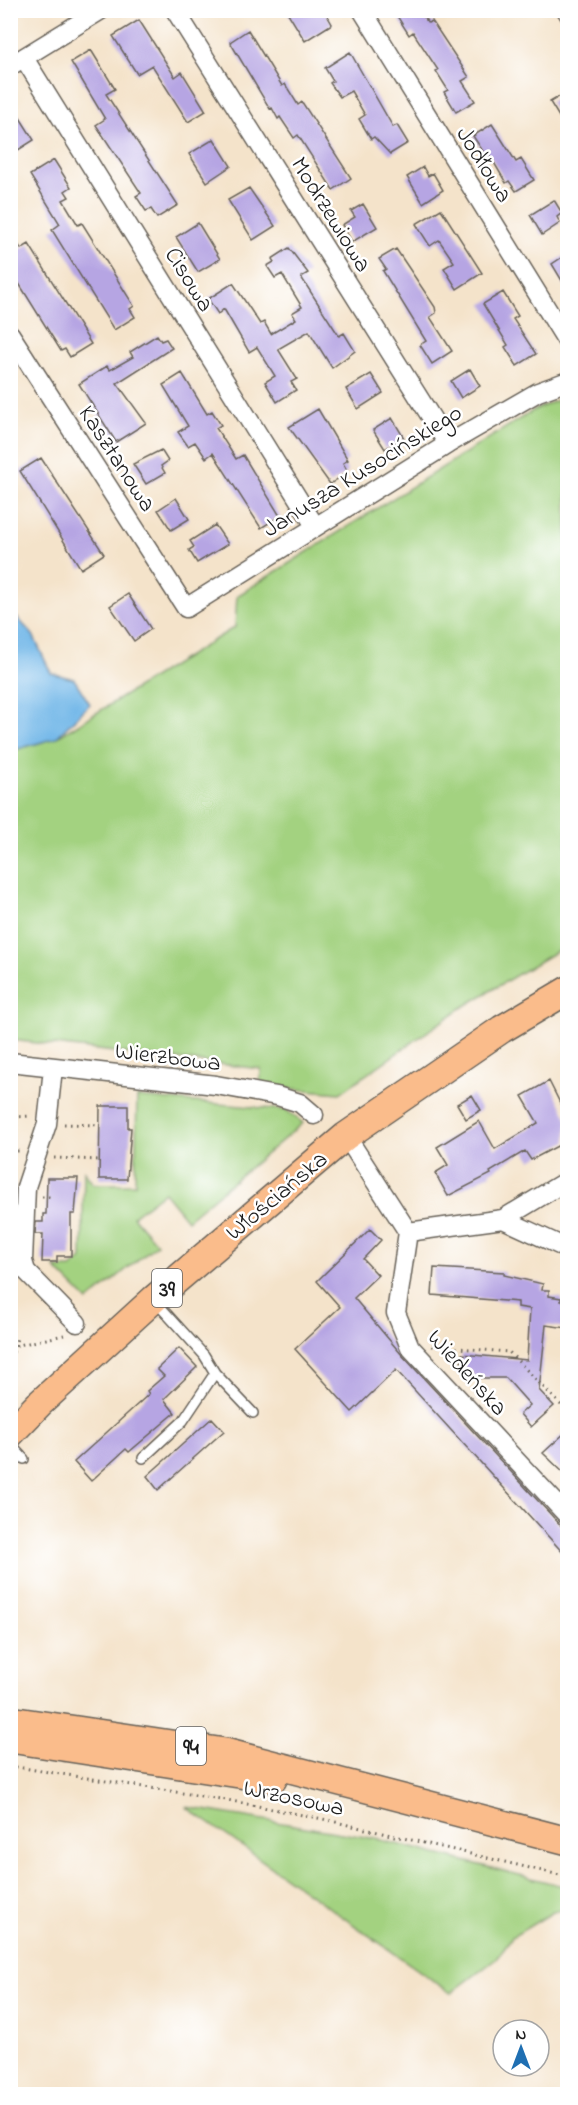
<svg xmlns="http://www.w3.org/2000/svg" width="578" height="2105" font-family="'Indie Flower',sans-serif">
<rect width="100%" height="100%" fill="#fff"/>
<filter id="ink" filterUnits="userSpaceOnUse"><feTurbulence type="fractalNoise" baseFrequency=".0167" numOctaves="2"/><feDisplacementMap in="SourceGraphic" scale="12" xChannelSelector="R" yChannelSelector="G"/><feConvolveMatrix kernelMatrix="1 2 1 2 8 2 1 2 1" color-interpolation-filters="sRGB"/></filter>
<filter id="wash" filterUnits="userSpaceOnUse"><feTurbulence type="fractalNoise" baseFrequency=".008" numOctaves="4" result="noise"/><feDisplacementMap in="SourceGraphic" scale="24" xChannelSelector="R" yChannelSelector="G"/><feGaussianBlur stdDeviation="1.35" result="paint"/><feColorMatrix in="noise" values="0 0 0 0 0 0 0 0 0 0 0 0 0 0 0 0 0 1.4 0 .05"/><feComposite in="paint" operator="in"/></filter>
<g filter="url(#wash)">
<rect width="100%" height="100%" fill="#f4e3ca"/>
<path fill="#a3d280" stroke="#60774e" stroke-width="1.5" d="M567 396V945L460 1009 340 1093 260 1086 261 1069 11 1040V751L56 738 235 627 237 596 534 410Z
M137 1097 286 1110 303 1123 187 1220 164 1192 133 1216 157 1244 88 1301 55 1268H71L82 1259 84 1171 93 1184H135Z
M186 1807 377 1839 567 1887V1909L553 1912 512 1937 496 1959 451 1993Z"/>
<path fill="#72b7e8" stroke="#476a82" stroke-width="1.5" d="M10 610 33 635 51 673 74 679 90 704 56 738 11 751Z"/>
<g id="blocks">
<path fill="#b6a5e3" d="M286 10H324L332 24 305 41Z
M406 10H419L428 23 432 21 469 77 462 81 475 101 456 112 444 92 448 90 436 71 438 70 413 32 409 35 397 16Z
M139 20 175 77 182 72 206 111 188 122 152 65 137 74 113 36Z
M248 30 282 86 285 84 298 105 302 102 351 178 333 190 298 135 294 138 280 117 278 119 272 108 270 109 230 42Z
M91 50 115 89 106 94 178 205 157 218 151 209 146 211 136 196 141 193 96 125 105 119 71 62Z
M350 52 393 127 397 125 408 143 390 154 374 137 371 139 359 119 365 115 351 91 340 97 330 83 333 81 325 68Z
M567 92V130L550 102Z
M10 102 34 140 15 152 10 144Z
M492 124 516 162 521 159 534 180 516 191 509 181 506 183 489 154 486 156 473 136Z
M214 139 231 166 207 182 189 154Z
M54 160 71 187 65 191 69 197 63 200 78 225 82 223 134 306 130 309 135 317 114 330 52 230 60 224 30 175Z
M423 167 428 176 433 173 443 190 423 203 407 177Z
M249 188 275 226 253 240 228 200Z
M554 200 562 213 557 217 560 223 542 235 530 215Z
M363 204 377 227 352 242 342 225 355 217 351 211Z
M441 209 482 273 457 289 444 268 454 262 439 240 430 246 416 224Z
M198 223 220 259 198 272 176 237Z
M10 231 21 249 29 244 91 344 70 357 65 349 61 351 10 269Z
M289 248 308 273 301 277 339 336 344 333 355 351 332 368 309 331 278 349 297 379 291 382 296 390 277 402 265 382 275 376 257 347 249 352 224 309 218 314 208 299 233 283 260 324 264 322 271 334 296 319 292 313 302 307 282 274 275 278 267 266 274 262 272 259Z
M396 249 435 307 436 313 430 317 452 351 432 364 420 345 426 341 383 271 386 269 379 259Z
M567 254V289L552 264Z
M503 292 518 316 513 319 536 354 517 366 505 347 508 345 483 304Z
M157 335 161 341 166 339 172 348 117 383 146 423 116 442 79 384 107 366 110 370 133 357 130 352Z
M470 369 480 386 461 398 451 381Z
M182 373 207 414 212 411 221 425 216 428 236 459 243 455 280 516 261 528 213 453 206 458 195 442 188 446 178 432 188 426 163 385Z
M371 374 383 393 358 409 346 389Z
M318 409 348 460 343 463 348 472 330 484 289 427Z
M392 418 404 438 385 449 373 430Z
M161 450 168 461 161 466 165 473 146 484 133 464Z
M41 458 104 554 81 569 20 471Z
M176 498 189 519 171 530 158 510Z
M215 525 228 544 197 563 189 550 194 547 190 541Z
M128 594 151 629 134 641 110 606Z
M549 1081 567 1117V1141L531 1160 525 1151 490 1172 491 1174 448 1196 435 1173 448 1165 437 1147 479 1121 495 1149 538 1123 522 1096Z
M472 1095 481 1110 466 1119 457 1104Z
M100 1106H128V1128H131L127 1179H99Z
M47 1178H78L75 1214H71V1256H57V1262H42L43 1234H35L36 1222H43V1214H46Z
M370 1229 381 1240 363 1259 378 1275 354 1298 402 1355 567 1532V1557L396 1370 352 1412 295 1349 340 1307 317 1281Z
M434 1268 504 1272V1275L543 1284 542 1290H549V1296L561 1298V1301H567V1328L546 1325 539 1390 554 1406 531 1427 520 1414 530 1405 506 1378H476L470 1370 461 1369 462 1354 527 1360 530 1309 518 1307V1302L432 1295Z
M179 1348 197 1367 164 1399 175 1413 129 1452 126 1449 91 1481 74 1462 149 1394 147 1391 164 1376 157 1369Z
M212 1418 224 1431 158 1490 147 1476Z
M567 1431V1476L543 1453Z"/>
</g>
</g>
<g filter="url(#ink)">
<use href="#blocks" fill-opacity="0" stroke="#686259" stroke-width="1.5"/>
<g fill="none" stroke-linecap="round" stroke-linejoin="round">
<defs>
<path id="service" d="M561 10 568 21
M215 1373 253 1413
M10 1444 24 1459
M143 1458 183 1421 215 1373 204 1355 155 1301"/>
<path id="minor" d="M175 10 448 444
M362 10 568 343
M24 58 315 526
M10 66 101 10
M10 334 186 608 448 444 538 392 568 381
M10 1062 216 1085 277 1096 300 1103 314 1115
M53 1068 47 1124 26 1187 23 1261 26 1271 77 1323
M346 1136 408 1232 503 1219 568 1180
M503 1219 568 1249
M408 1232 396 1313 410 1347 568 1516"/>
<path id="primary" d="M10 1434 39 1404 154 1299 346 1136 502 1029 568 990
M10 1720 225 1752 568 1841
M10 1739 273 1779"/>
</defs>
<use href="#service" stroke="#686259" stroke-width="12"/>
<use href="#minor" stroke="#686259" stroke-width="21"/>
<use href="#primary" stroke="#686259" stroke-width="30"/>
<path stroke="#686259" stroke-width="3" stroke-dasharray="1.5 4.5" stroke-linecap="butt" d="M14 1117 31 1116
M64 1124 100 1125
M11 1151H19
M54 1158 99 1160
M42 1197H50
M10 1289 17 1284
M432 1346 509 1352 568 1412
M10 1347 64 1335
M10 1364 17 1338
M10 1766 227 1800 323 1819 568 1877"/>
<use href="#service" stroke="#fff" stroke-width="9"/>
<use href="#minor" stroke="#fff" stroke-width="18"/>
<use href="#primary" stroke="#fabc8b" stroke-width="27"/>
</g>
</g>
<g text-anchor="middle" stroke-width="5" stroke-linejoin="round" paint-order="stroke">
<g fill="#fff" stroke="#606060" stroke-width="1.5">
<rect x="152" y="1269" width="30" height="38" rx="4.5"/>
<rect x="176" y="1727" width="30" height="38" rx="4.5"/>
</g>
<g font-size="22" font-weight="bold" fill="#1c1c1c">
<text x="167" y="1296">39</text>
<text x="191" y="1754">94</text>
</g>
<g font-size="24" fill="#1c1c1c" stroke="#fff">
<text transform="translate(485 164) rotate(58)" y="8">Jodłowa</text>
<text transform="translate(332 214) rotate(58)" y="8">Modrzewiowa</text>
<text transform="translate(190 279) rotate(58)" y="8">Cisowa</text>
<text transform="translate(118 458) rotate(57)" y="8">Kasztanowa</text>
<text transform="translate(362 470) rotate(-32)" y="8">Janusza Kusocińskiego</text>
<text transform="translate(168 1056) rotate(7)" y="8">Wierzbowa</text>
<text transform="translate(276 1195) rotate(-40)" y="8">Włościańska</text>
<text transform="translate(468 1372) rotate(48)" y="8">Wiedeńska</text>
<text transform="translate(294 1797) rotate(12)" y="8">Wrzosowa</text>
</g>
</g>
<rect width="578" height="2105" fill="none" stroke="#fff" stroke-width="36"/>
<g transform="translate(521 2048)"><circle r="28" fill="#ffffff" stroke="#a4a4a4" stroke-width="1.5"/>
<path d="M0-4.5L10 22L0 15L-10 22Z" fill="#1f6fb2"/>
<text y="-9" font-size="16" font-weight="bold" text-anchor="middle" fill="#1c1c1c">N</text>
</g>
</svg>
